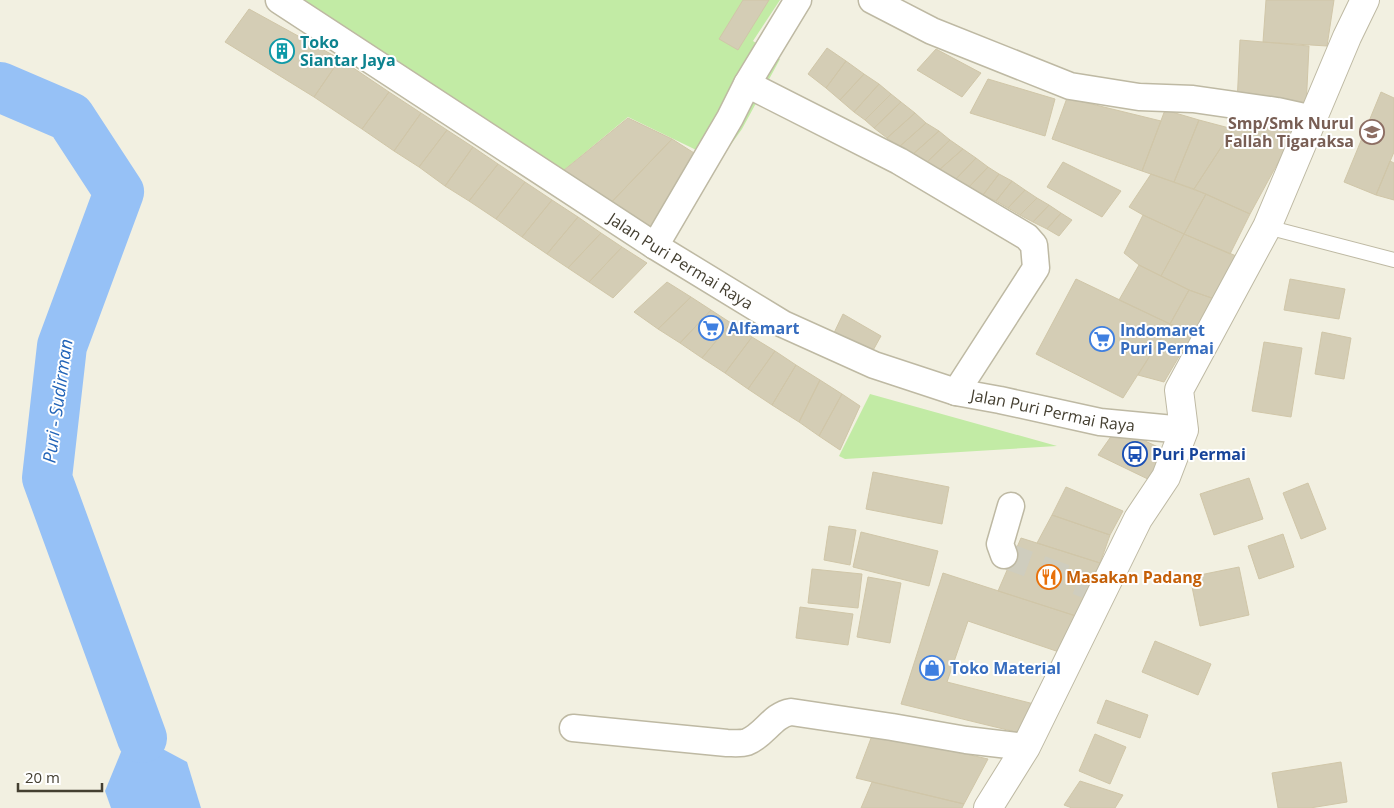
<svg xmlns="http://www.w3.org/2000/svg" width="1394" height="808" font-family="'Open Sans',sans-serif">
<rect width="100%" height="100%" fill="#f2f0e1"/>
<path fill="#c2eba5" d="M284 0H780L753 41 780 59 742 129 719 161 628 117 553 179Z
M870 394 1057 446 845 459 839 456Z"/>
<path fill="#96c1f6" d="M142 738 187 762 201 808H111L105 791 121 752Z"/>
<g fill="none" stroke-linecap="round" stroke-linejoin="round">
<path stroke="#96c1f6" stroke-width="50" d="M0 87 70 117 119 192 62 346 47 478 142 738"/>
</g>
<path fill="#d4cdb5" stroke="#d0c6a8" d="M743 0H769L738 50 719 39Z
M1266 0H1334L1327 46 1263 42Z
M249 9 340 59 314 97 225 42Z
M1240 40 1309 46 1306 108 1237 104Z
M827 48 846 61 826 88 808 74Z
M936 49 981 73 962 97 917 70Z
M340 59 389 92 362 129 314 97Z
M846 61 864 74 840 100 826 88Z
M864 74 879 84 854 112 840 100Z
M988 79 1055 99 1045 136 970 113Z
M879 84 891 94 865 120 854 112Z
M389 92 421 113 394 151 362 129Z
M1381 92 1394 98V152L1376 195 1344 182Z
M891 94 901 102 874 128 865 120Z
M1067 98 1161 121 1142 171 1052 139Z
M901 102 915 113 887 138 874 128Z
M1243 107 1299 124 1250 214 1194 189 1233 129Z
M1165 110 1199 120 1174 182 1142 171Z
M421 113 447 130 419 167 394 151Z
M915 113 926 123 899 147 887 138Z
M628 118 672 139 603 211 553 179Z
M1199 120 1233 129 1194 189 1174 182Z
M926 123 939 131 912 155 899 147Z
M447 130 473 147 445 186 419 167Z
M939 131 950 140 926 163 912 155Z
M672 139 702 158 652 241 603 211Z
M950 140 963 149 939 170 926 163Z
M473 147 498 164 469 201 445 186Z
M963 149 976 158 956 179 939 170Z
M976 158 988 167 969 187 956 179Z
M1390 161 1394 163V200L1376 195Z
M1063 162 1121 191 1102 217 1047 187Z
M498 164 525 182 496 219 469 201Z
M988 167 999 174 983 195 969 187Z
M999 174 1012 181 996 201 983 195Z
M1151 174 1206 194 1184 234 1143 215 1129 207Z
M1012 181 1025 190 1008 208 996 201Z
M525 182 552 200 522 237 496 219Z
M1025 190 1037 198 1020 215 1008 208Z
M1206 194 1250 214 1230 254 1184 234Z
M1037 198 1049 205 1033 222 1020 215Z
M552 200 578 217 547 254 522 237Z
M1049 205 1061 213 1047 229 1033 222Z
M1061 213 1072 220 1059 236 1047 229Z
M1143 215 1184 234 1161 276 1139 265 1124 253Z
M578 217 601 233 568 268 547 254Z
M601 233 622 247 589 282 568 268Z
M1184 234 1241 258 1220 301 1189 290 1161 276Z
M622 247 647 263 613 298 589 282Z
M1139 265 1189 290 1170 324 1119 300Z
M1076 279 1170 324 1123 398 1036 354Z
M1290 279 1345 289 1339 319 1284 310Z
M667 282 691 297 658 329 634 312Z
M1189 290 1220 301 1200 335 1170 324Z
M691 297 711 310 680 343 658 329Z
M711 310 731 323 702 358 680 343Z
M843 314 881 336 871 354 833 335Z
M731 323 752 337 725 373 702 358Z
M1170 324 1204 336 1195 353 1184 348 1164 382 1138 375Z
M1322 332 1351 338 1344 379 1315 374Z
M752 337 775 351 748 389 725 373Z
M1264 342 1302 348 1291 417 1252 411Z
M775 351 796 365 772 405 748 389Z
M796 365 820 380 799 422 772 405Z
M820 380 842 394 819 436 799 422Z
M842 394 860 406 840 450 819 436Z
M1117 428 1171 453 1154 482 1098 455Z
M873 472 949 487 942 524 866 509Z
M1249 478 1263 519 1214 535 1200 494Z
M1308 483 1326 529 1301 539 1283 493Z
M1066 487 1123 511 1110 535 1052 515Z
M1052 515 1110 535 1100 563 1037 543Z
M829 526 856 530 850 565 824 560Z
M861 532 938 551 929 586 853 567Z
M1283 534 1294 567 1259 579 1248 546Z
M1021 538 1100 563 1079 617 998 591Z
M1239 567 1249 615 1200 626 1190 577Z
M812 569 862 574 858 608 808 603Z
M943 573 1079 617 1062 653 968 621 947 682 1038 705 1028 735 901 704Z
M868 577 901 583 890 643 857 637Z
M800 607 853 614 848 645 796 638Z
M1155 641 1211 664 1198 695 1142 672Z
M1106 700 1148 715 1140 738 1097 723Z
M873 733 988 759 964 804 856 778Z
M1095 734 1126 747 1110 784 1079 771Z
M1341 762 1347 802 1310 808H1278L1272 773Z
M1080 781 1123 795 1115 808H1072L1064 805Z
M872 782 964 804 962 808H861Z"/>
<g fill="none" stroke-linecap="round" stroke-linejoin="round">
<path stroke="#cfcdbe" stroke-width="26" stroke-dasharray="26 13" stroke-linecap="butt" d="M1004 555 1094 588"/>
<defs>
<path id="service" d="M1267 227 1394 260"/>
<g id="minor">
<path id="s1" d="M279 0 655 246 783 324 874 365 956 392 1000 400 1100 422 1184 430"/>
<path d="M872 0 932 31 1070 86 1139 97 1193 99 1277 111 1313 119"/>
<path d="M747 84 899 161 1027 237 1034 245 1036 268 956 392"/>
<path d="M655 246 730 118 747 84 798 0"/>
<path d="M1004 555 1000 544 1011 506"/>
<path d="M573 728 727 743C733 743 741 744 747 742 765 735 772 715 791 712L892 727 966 740 1026 747"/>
</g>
<path id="tertiary" d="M988 808 1026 747 1138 519 1166 477 1184 430 1179 390 1267 227 1347 37 1365 0"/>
</defs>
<use href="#service" stroke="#beb9a3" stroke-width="16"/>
<use href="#minor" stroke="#beb9a3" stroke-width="29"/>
<use href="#tertiary" stroke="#beb9a3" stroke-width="30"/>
<use href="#service" stroke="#fff" stroke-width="14"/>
<use href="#minor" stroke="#fff" stroke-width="26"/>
<use href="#tertiary" stroke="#fff" stroke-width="28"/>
</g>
<defs>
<symbol id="building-ring" viewBox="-11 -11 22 22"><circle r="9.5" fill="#fff" stroke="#0f9aa8" stroke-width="1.5"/><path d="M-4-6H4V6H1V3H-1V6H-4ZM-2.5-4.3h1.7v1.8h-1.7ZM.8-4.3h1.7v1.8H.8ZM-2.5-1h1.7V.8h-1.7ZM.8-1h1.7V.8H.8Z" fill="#0f9aa8"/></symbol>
<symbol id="school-ring" viewBox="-11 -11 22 22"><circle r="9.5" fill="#fff" stroke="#8d6e63" stroke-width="1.5"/><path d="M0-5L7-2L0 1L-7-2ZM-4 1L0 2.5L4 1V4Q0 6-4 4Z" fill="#8d6e63"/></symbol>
<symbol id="supermarket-ring" viewBox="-11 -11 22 22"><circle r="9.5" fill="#fff" stroke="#3f7fe0" stroke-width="1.5"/><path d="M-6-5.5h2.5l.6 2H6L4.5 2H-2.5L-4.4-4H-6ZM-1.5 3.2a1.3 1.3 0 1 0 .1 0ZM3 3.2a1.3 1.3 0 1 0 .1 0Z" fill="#3f7fe0"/></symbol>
<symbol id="bus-ring" viewBox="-11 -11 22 22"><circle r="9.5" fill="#fff" stroke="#1a4fb4" stroke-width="1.5"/><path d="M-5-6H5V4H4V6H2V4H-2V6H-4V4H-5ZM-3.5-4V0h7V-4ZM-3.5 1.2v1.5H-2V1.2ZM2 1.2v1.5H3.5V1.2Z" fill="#1a4fb4"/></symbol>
<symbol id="restaurant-ring" viewBox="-11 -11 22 22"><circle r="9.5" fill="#fff" stroke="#e8710a" stroke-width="1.5"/><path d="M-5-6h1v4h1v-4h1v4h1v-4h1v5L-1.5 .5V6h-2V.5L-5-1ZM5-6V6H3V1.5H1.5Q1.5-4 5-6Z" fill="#e8710a"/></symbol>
<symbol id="shop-ring" viewBox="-11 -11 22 22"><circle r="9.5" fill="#fff" stroke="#3f7fe0" stroke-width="1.5"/><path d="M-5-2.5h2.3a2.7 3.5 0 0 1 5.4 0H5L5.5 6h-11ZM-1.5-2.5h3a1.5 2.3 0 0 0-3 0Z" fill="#3f7fe0"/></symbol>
</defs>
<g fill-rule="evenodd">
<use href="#building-ring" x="268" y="37" width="28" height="28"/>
<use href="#school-ring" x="1358" y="118" width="28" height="28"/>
<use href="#supermarket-ring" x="697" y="314" width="28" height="28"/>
<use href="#supermarket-ring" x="1088" y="325" width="28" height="28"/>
<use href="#bus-ring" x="1121" y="440" width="28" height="28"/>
<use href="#restaurant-ring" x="1035" y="563" width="28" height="28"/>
<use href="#shop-ring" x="918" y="654" width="28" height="28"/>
</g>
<g text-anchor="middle" stroke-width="4" stroke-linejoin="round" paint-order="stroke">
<g font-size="16" font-weight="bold" fill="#0d838f" stroke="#fff" text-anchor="start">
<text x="300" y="48">Toko<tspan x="300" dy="18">Siantar Jaya</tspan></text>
</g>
<g font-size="16" font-weight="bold" fill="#785e54" stroke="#fff" text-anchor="end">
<text x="1354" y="129">Smp/Smk Nurul<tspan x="1354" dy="18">Fallah Tigaraksa</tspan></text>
</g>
<g font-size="16" fill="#443f31" stroke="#fff">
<text dy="6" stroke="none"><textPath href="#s1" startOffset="479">Jalan Puri Permai Raya</textPath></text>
<text dy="6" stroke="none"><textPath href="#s1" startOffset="884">Jalan Puri Permai Raya</textPath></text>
</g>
<g font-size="16" font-weight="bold" fill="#366cbe" stroke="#fff" text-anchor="start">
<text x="728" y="334">Alfamart</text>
<text x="1120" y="336">Indomaret<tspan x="1120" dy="18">Puri Permai</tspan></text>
<text x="950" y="674">Toko Material</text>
</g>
<g font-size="16" font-weight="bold" fill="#164399" stroke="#fff" text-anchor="start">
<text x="1152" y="460">Puri Permai</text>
</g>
<g font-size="16" font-weight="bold" fill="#c56008" stroke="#fff" text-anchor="start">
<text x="1066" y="583">Masakan Padang</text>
</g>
<g font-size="18" font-style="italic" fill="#2264b8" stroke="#fff">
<text transform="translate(58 401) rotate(-82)" y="6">Puri - Sudirman</text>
</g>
</g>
<path d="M18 783v8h84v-8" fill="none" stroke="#443f31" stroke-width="2.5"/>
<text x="25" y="783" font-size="15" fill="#443f31" stroke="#ffffff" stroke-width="4" paint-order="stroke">20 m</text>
</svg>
